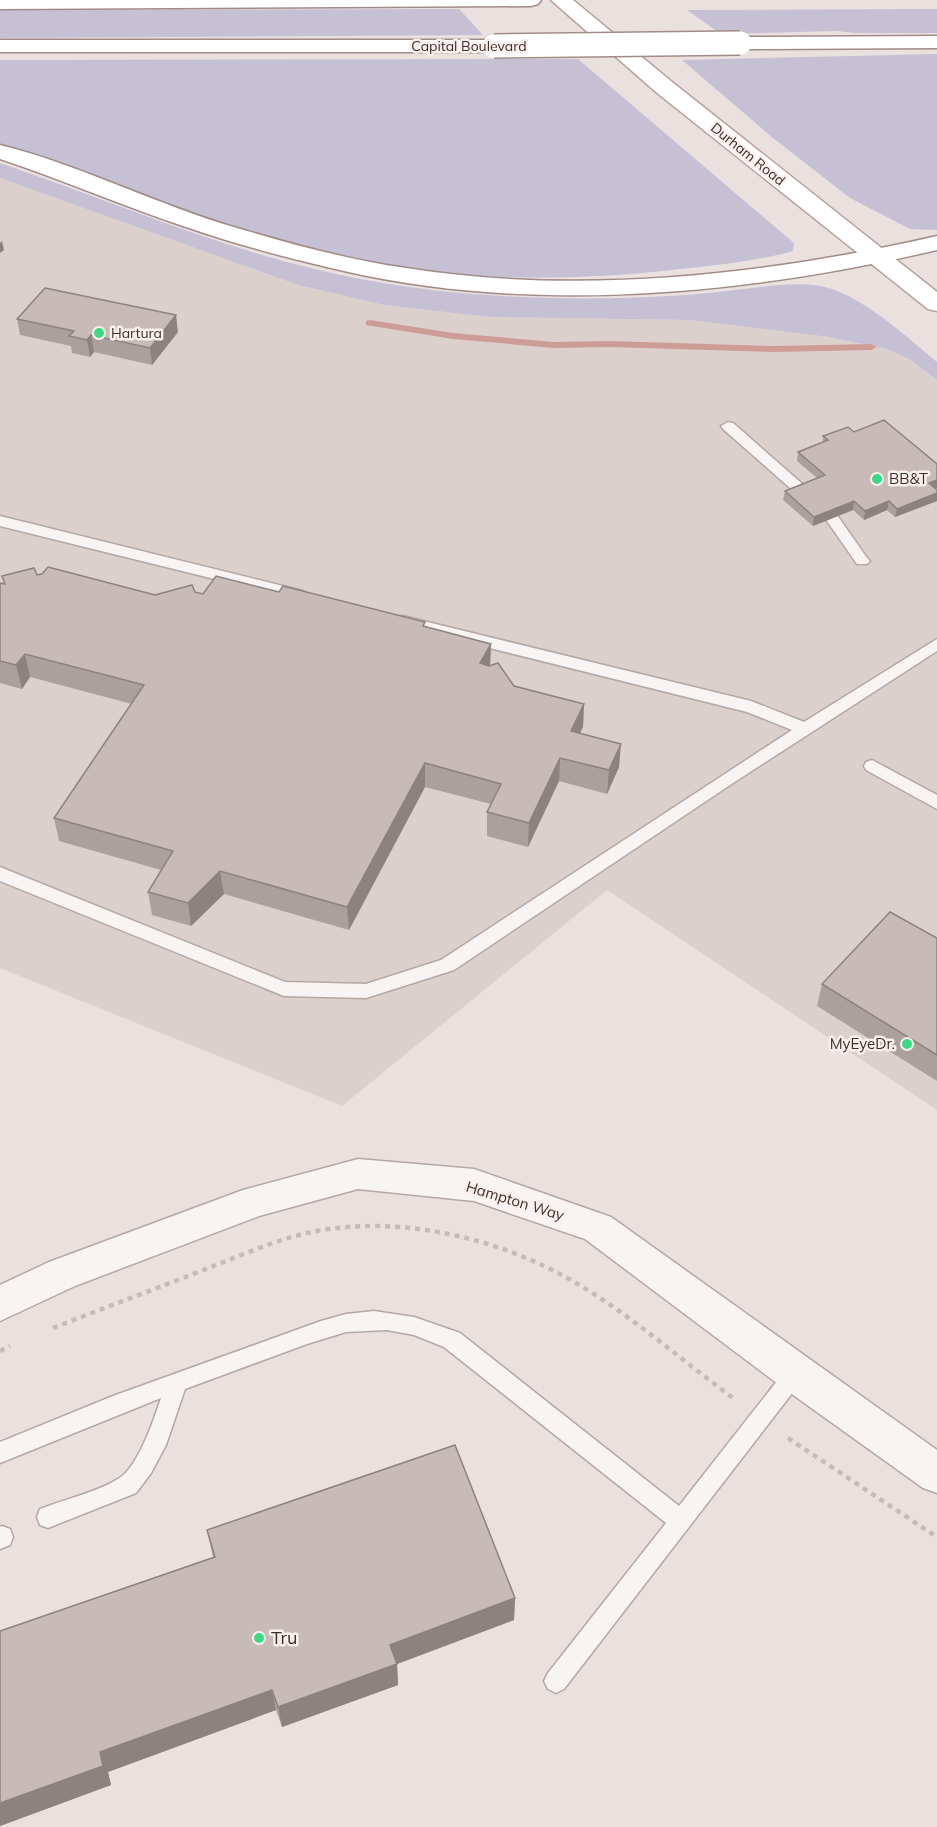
<svg xmlns="http://www.w3.org/2000/svg" width="937" height="1827" font-family="Mulish,sans-serif">
<rect width="100%" height="100%" fill="#eae1df"/>
<path fill="#dcd0cd" d="M0 178 298 285 384 305 489 317 689 320 829 337 887 349 911 360 937 380V1110L607 890 342 1106 0 968Z"/>
<path fill="#c6c0d5" d="M459 9 483 35 0 38V10Z
M937 9V33H855L837 31 721 34 687 10Z
M937 54V230L910 229 850 198 773 138 682 60Z
M578 59 794 243 793 251C750 263 707 266 663 271 568 281 471 281 377 264 248 240 124 187 0 146V60Z
M0 163C120 204 236 256 361 279 444 295 536 300 621 298 658 297 697 295 734 290 763 287 804 279 832 289 871 303 905 336 937 362V380L911 360 887 349 829 337 689 320 489 317 384 305 298 285 0 178Z"/>
<g fill="none" stroke-linecap="round" stroke-linejoin="round">
<path fill="#cd9c97" fill-rule="evenodd" d="M370 320 453 333 554 342 609 341 774 346 871 344 877 347 871 350 774 352 609 347 554 348 453 339 366 325V321Z"/>
<defs>
<path id="service" d="M728 422 733 423 808 489 810 492 808 495H798L723 429 721 426Z
M832 513 837 515 867 558 870 561 867 564H857L827 521 825 518Z
M0 516 303 591 311 596 303 601 0 526Z
M403 616 751 701 804 722 937 639V651L727 787 454 970 366 998 284 996 0 881V867L285 982 366 984 441 960 792 730 747 712 397 625 395 621 397 617Z
M872 760 937 795V809L866 770 864 766 866 762Z
M374 1311 414 1317 460 1333 679 1506 788 1367 796 1364 804 1367 807 1374 564 1689 556 1693 548 1689 544 1681 548 1673 666 1523 444 1347 414 1335 387 1330 346 1332 307 1344 185 1389 166 1445 151 1473 136 1493 48 1528 40 1525 37 1517 40 1509C65 1499 95 1493 118 1479 138 1468 154 1419 161 1398L0 1463V1442L113 1396 321 1321 346 1314Z
M2 1526 10 1529 13 1537 10 1545 0 1549V1527Z"/>
<path id="minor" d="M358 1159 474 1169 611 1217 937 1450V1493L923 1488 782 1387 585 1239 474 1201 358 1189 259 1216 75 1286 0 1321V1285L49 1262 243 1190Z"/>
<path id="primary" d="M551 0H573L672 82 937 292V311L928 309 656 92Z"/>
<path id="motorway" d="M0 0H541L538 4 531 6 0 9Z
M937 36V48L740 49 733 47 730 43 733 39 740 37Z
M0 40H494L501 42 504 46 501 50 494 52H0Z
M0 145C81 165 157 205 237 228 292 244 348 260 406 268 580 296 766 275 937 236V250C748 294 535 315 344 271 291 259 238 245 186 227 123 206 63 180 0 159Z"/>
</defs>
<use href="#service" stroke="#b5a7a4" stroke-width="3"/>
<use href="#minor" stroke="#b5a7a4" stroke-width="3"/>
<use href="#primary" stroke="#b7a29e" stroke-width="3"/>
<use href="#motorway" stroke="#a28b86" stroke-width="3"/>
<path stroke="#c5bcba" stroke-width="4.5" stroke-dasharray="5 5" stroke-linecap="butt" d="M53 1328C104 1308 155 1289 206 1269 242 1255 279 1238 317 1231 397 1216 489 1236 560 1274 622 1307 676 1356 733 1398
M0 1351 10 1346
M788 1438 937 1537"/>
<use href="#service" fill="#f8f4f3" fill-rule="evenodd"/>
<use href="#minor" fill="#f8f4f3" fill-rule="evenodd"/>
<use href="#primary" fill="#fff" fill-rule="evenodd"/>
<use href="#motorway" fill="#fff" fill-rule="evenodd"/>
<defs>
<path id="motorway-bridge" d="M494 46 740 43"/>
</defs>
<use href="#motorway-bridge" stroke="#a28b86" stroke-width="26" stroke-linecap="butt"/>
<use href="#motorway-bridge" stroke="#fff" stroke-width="23"/>
</g>
<path fill="#aca09d" d="M17 319 178 332 152 365 94 352 90 357 72 353 71 346 20 335Z
M854 432 937 488 935 489 937 490V501L895 517 887 510 864 520 853 510 813 526 783 500 785 491 817 478 797 461 798 452 823 442V436Z
M37 575 155 595 195 592 203 594 279 592 426 627 491 644 490 665 514 686 584 704 583 727 580 733 619 767 607 794 559 781 528 847 487 836V812L491 804 425 787 349 930 224 894 191 926 152 915 148 892 161 870 59 841 54 818 132 704 30 677 22 689 0 683V583L4 584 2 576Z
M937 938V1081L817 1006 822 984Z
M207 1530 515 1598 514 1620 397 1664 398 1685 282 1727 276 1710 108 1772 111 1785 0 1826V1631L213 1557Z"/>
<path fill="#8c827f" d="M2 241 4 250 0 253V243Z
M176 315 178 332 152 365 150 348Z
M91 335 94 352 90 357 87 340Z
M937 480V488L927 492 929 483Z
M937 493V501L895 517 897 509Z
M854 501 853 510 813 526 814 517Z
M889 501 887 510 864 520 865 511Z
M491 644 490 667 480 663Z
M25 654 30 677 22 689 16 665Z
M584 704 583 727 569 754 571 731Z
M621 744 619 767 607 794 609 770Z
M560 758 559 781 528 847 529 823Z
M425 763V787L349 930 347 907Z
M220 871 224 894 191 926 188 903Z
M515 1598 514 1620 397 1664 398 1685 282 1727 278 1707 390 1645Z
M272 1690 276 1710 108 1772 111 1785 0 1826V1803L100 1752Z"/>
<path fill="#c8bab6" stroke="#8c827f" stroke-width="1.5" d="M45 288 176 315 150 348 91 335 87 340 69 336 74 331 17 319Z
M884 420 937 464V480L929 483 937 490V493L897 509 889 501 865 511 854 501 814 517 785 491 825 475 798 452 828 440 823 436 848 427 854 432Z
M48 567 155 595 192 585 195 592 203 594 216 576 279 592 283 586 425 622 423 626 491 644 480 663 489 666 498 663 514 686 584 704 571 731 621 744 609 770 560 758 529 823 487 812 501 784 425 763 347 907 220 871 188 903 148 892 173 851 54 818 144 685 25 654 16 665 0 661V583L5 584 2 576 34 568 37 575 42 574Z
M890 912 937 938V1055L822 984Z
M455 1445 515 1598 390 1645 397 1664 278 1707 272 1690 100 1752 103 1766 0 1803V1631L215 1557 207 1530Z"/>
<g fill="#3ada7e" stroke="#f7f0ef" stroke-width="2">
<circle cx="99" cy="333" r="6"/>
<circle cx="877" cy="479" r="6"/>
<circle cx="907" cy="1044" r="6"/>
<circle cx="259" cy="1638" r="6"/>
</g>
<g text-anchor="middle" stroke-width="5" stroke-linejoin="round" paint-order="stroke">
<g font-size="14" fill="#432d27" stroke="#f7f0ef">
<text x="469" y="51">Capital Boulevard</text>
<text transform="translate(748 154) rotate(39)" y="5">Durham Road</text>
</g>
<g font-size="14" fill="#432d27" stroke="#f7f0ef" text-anchor="start">
<text x="111" y="338">Hartura</text>
</g>
<g font-size="15" fill="#432d27" stroke="#f7f0ef" text-anchor="start">
<text x="889" y="484">BB&amp;T</text>
<text x="895" y="1049" text-anchor="end">MyEyeDr.</text>
</g>
<g font-size="15" fill="#432d27" stroke="#f7f0ef">
<text transform="translate(515 1201) rotate(17)" y="5">Hampton Way</text>
</g>
<g font-size="18" fill="#432d27" stroke="#f7f0ef" text-anchor="start">
<text x="271" y="1644">Tru</text>
</g>
</g>
</svg>
